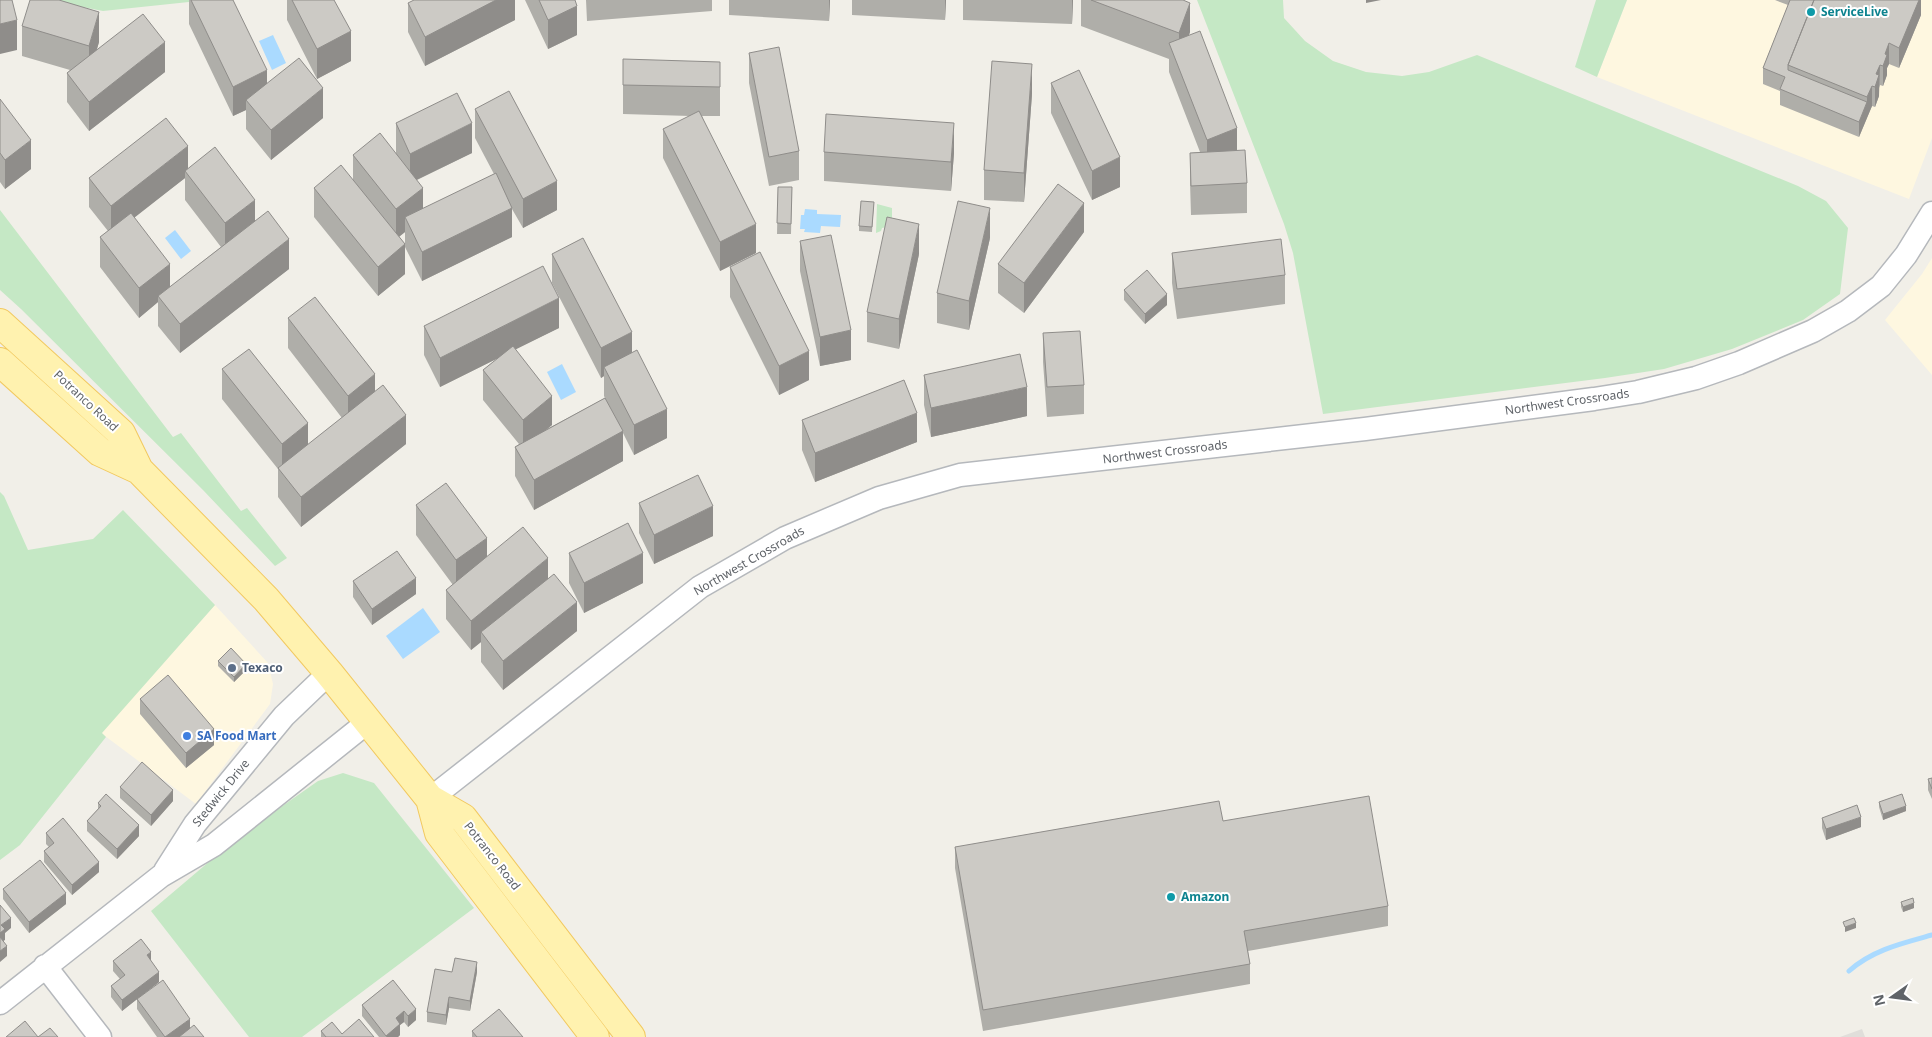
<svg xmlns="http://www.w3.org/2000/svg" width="1932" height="1037" font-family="'Noto Sans',sans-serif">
<rect width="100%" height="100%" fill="#f1efe8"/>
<path fill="#fef7e0" d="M1627 0H1932V138L1909 199 1597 77Z
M1932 258V375L1885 320 1922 274Z
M215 605 268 663 273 684 270 704 196 804 101 733Z"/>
<path fill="#e0deda" d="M1862 1029 1865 1037H1840Z"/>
<path fill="#c5e8c5" d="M47 0H208L103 11Z
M1197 0H1283L1284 18 1305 41 1333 61 1366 72 1402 76 1429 72 1477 55 1798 186 1826 201 1848 228 1840 294 1803 320 1732 349 1664 369 1605 378 1323 414 1293 253 1284 224Z
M1596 0H1627L1597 77 1575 67Z
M877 204 892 208V222L887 227 882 228 881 231 876 233Z
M0 210 173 437 181 433 241 511 247 508 287 558 275 566 203 490 21 309 0 290Z
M0 492 4 496 28 550 93 539 123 510 215 605 102 733 106 737 20 845 0 860Z
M343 773 374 783 474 908 302 1037H249L151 911 237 838 318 781Z"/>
<path fill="#aadaff" d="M273 35 286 63 272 70 259 41Z
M805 209 817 210V214L841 215 840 227 821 226 820 233 804 232 805 229H800L801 215H804Z
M175 230 191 251 181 259 165 238Z
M562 364 576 392 561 400 547 372Z
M423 608 440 632 403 659 386 636Z"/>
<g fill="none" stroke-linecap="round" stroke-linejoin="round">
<path stroke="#aadaff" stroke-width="5" d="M1849 971C1872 950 1903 943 1932 935"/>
<defs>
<path id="minor" d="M430 799 700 587 785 538 879 498 960 475 1365 429 1594 399 1638 392 1696 378 1739 363 1813 331 1848 311 1881 286 1906 255 1932 213
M165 871 195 824 284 716 329 673
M45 966 100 1037
M0 1003 161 876 214 845 369 721"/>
<path id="major" d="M0 323 121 433 139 470 266 599 329 673 430 799 463 818 631 1037
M0 362 100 452 139 470
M430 799 439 833 595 1037"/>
</defs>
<use href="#minor" stroke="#b5b8bc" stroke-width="25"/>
<use href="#major" stroke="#f2c960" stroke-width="30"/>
<use href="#minor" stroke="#fff" stroke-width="22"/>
<use href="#major" stroke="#fff2af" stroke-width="28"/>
</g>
<path fill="#afaea9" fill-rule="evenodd" d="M189 0H233L267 83 323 118 271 160 246 129V110L233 116 189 24Z
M287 0H334L351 61 317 79 287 20Z
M515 0V20L425 66 408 32V3Z
M525 0H575L577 35 548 49Z
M586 0H712V11L587 21Z
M729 0H830L829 21 729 15Z
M852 0H946L945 20 852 15Z
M963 0H1073L1072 24 963 20Z
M1081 0H1183L1190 32 1189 35 1237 151 1247 183V213L1191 215 1190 182V153L1200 152 1169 72V59L1081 26Z
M1775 0H1921V15L1899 68 1889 64 1887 68V75L1883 86 1880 85 1879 88V96L1875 107 1872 106 1859 137 1780 105V91L1763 84V68L1788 5Z
M22 26 99 42 97 49 165 72 89 131 67 102V73L70 70 22 56Z
M749 53 799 151V180L769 186 749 83Z
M720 62V116H702L756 253 720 271 663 158V129L690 116 623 114V85Z
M1051 83 1120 187 1092 200 1051 113Z
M1032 94 1024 202 984 200V170Z
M0 99 31 169 5 189 0 182Z
M475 109 557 210 523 228 512 209V237L422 281 405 247V274L378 296 314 217V188L353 180V155L396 153V123L472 153 417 180 423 209 494 174 475 138ZM405 232V244L399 237Z
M824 152 954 153 951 191 824 181Z
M188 169 255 221 289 269 180 353 158 326V302L139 318 100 267V237L108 231 89 207V178ZM185 178V200L221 247 170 287 134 217Z
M778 187H792L791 234H777Z
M874 202 872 232 859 231V226Z
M1084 232 1024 313 998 293V264Z
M990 238 969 330 937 323V293Z
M800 241 851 360 820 366 800 271Z
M1172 253 1285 275V304L1177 319 1172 283Z
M552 254 632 352 667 438 634 455 623 433V461L534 510 515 476V447L519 444 483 400V370L498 358 440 387 424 355V326L559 328 515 349 552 425 547 429 605 398 604 396V376L601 378 552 283Z
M919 254 899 349 867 342V312Z
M730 267 809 380 779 395 730 297Z
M1124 290 1167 305 1145 324 1124 300Z
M288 318 375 392 406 444 301 527 278 497V469L222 399V369L308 445 342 418 288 348Z
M1043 333 1084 385V414L1047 417 1043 362Z
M924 375 1027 416 931 437 924 405Z
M802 420 917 442 815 482 802 450Z
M639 503 713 536 654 564 639 533Z
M416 505 487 557 548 579 577 631 503 690 481 662V642L471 650 446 619V590L453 585 416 535Z
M569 553 643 583 584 613 569 583Z
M353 581 416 594 372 625 353 597Z
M218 661 246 670 234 682 218 666Z
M140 699 214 745 186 768 140 714Z
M1932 778V799L1928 790V779Z
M120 787 173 801 151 826 120 798Z
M1879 802 1906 811 1883 820 1879 807Z
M98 803 139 836 117 859 87 831V821L98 809Z
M1822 818 1861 827 1826 840 1822 828Z
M1223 821 1388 906V926L1248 951 1250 964V984L983 1031 955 868V847Z
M46 833 99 872 72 895 44 862V851L49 847 46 844Z
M3 889 66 904 29 933 3 899Z
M1901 902 1914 908 1903 912 1901 907Z
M113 961H151L159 982 143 995 204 1037H157L137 1009V999L122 1011 111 997V986L120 979 113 971Z
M452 972H477L470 1011 449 1008 446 1025 427 1022V1012Z
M393 980 416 1020 408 1027 404 1022 400 1025V1035L398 1037H379L362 1016V1005Z
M321 1031 342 1034 374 1037H321Z
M472 1031 523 1037H472Z"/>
<path fill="#8f8d8a" d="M496 0H515V20L425 66V37Z
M829 0H830L829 21Z
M945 0H946L945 20Z
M1072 0H1073L1072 24Z
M1366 0H1381L1366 3Z
M1919 0H1921V15L1899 68V48Z
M1190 3V32L1179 63V33Z
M577 6V35L548 49V20Z
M99 12V42L89 76V46Z
M17 20V50L0 54V24Z
M351 31V61L317 79V49Z
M165 42V72L89 131V102Z
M1889 43V64L1887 68V75L1883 86V66L1885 54Z
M1032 64V94L1024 202V173Z
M1880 65 1879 96 1875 107V87L1876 74Z
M267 70V100H246V110L233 116V87Z
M1872 86V106L1859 137V122L1867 102V97Z
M323 88V118L271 160V130Z
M472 123V153L410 183V154Z
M954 123V153L951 191V162Z
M1237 128V157L1207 169V140Z
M31 140V169L5 189V160Z
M188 146V175L185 171V178L111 236V206Z
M1120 157V187L1092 200V171Z
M557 181V210L523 228V199Z
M423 188V218L405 217V232L396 239V209Z
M255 200V229L225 252V223Z
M1084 203V232L1024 313V283Z
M512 208V237L422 281V252Z
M990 208V238L969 330V301Z
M756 224V253L720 271V242Z
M919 224V254L899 349V319Z
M289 239V269L180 353V324Z
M405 244V274L378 296V267Z
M170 264V293L158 296V302L139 318V288Z
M1167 294V305L1145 324V314Z
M559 298V328L440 387V358Z
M851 330V360L820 366V337Z
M632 332V361L604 367V376L601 378V348Z
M809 351V380L779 395V366Z
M375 374V404L348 425V396Z
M1027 387V416L931 437V408Z
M552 396V425L523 449V420Z
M667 409V438L634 455V425Z
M917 413V442L815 482V453Z
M406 415V444L301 527V497Z
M308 423V453L282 474V444Z
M623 431V461L534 510V480Z
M713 506V536L654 564V535Z
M487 538V567L456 590V560Z
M643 553V583L584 613V583Z
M548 558V587L481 632V642L471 650V621Z
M416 578V594L372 625V609Z
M577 602V631L503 690V661Z
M246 664V670L234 682V677Z
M214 729V745L186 768V753Z
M173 790V801L151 826V815Z
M1906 806V811L1883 820V814Z
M1861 817V827L1826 840V829Z
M139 825V836L117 859V849Z
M99 862V872L72 895V885Z
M66 893V904L29 933V922Z
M1914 903V908L1903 912V907Z
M11 918V928L5 933V940L0 943V933L1 925Z
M1856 923V928L1845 932V927Z
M7 946V956L0 962V951Z
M151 952V962L147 955Z
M477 962V972L470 1011V1001Z
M159 972V982L122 1011V1000Z
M449 997V1008L446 1025V1015Z
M416 1009V1020L408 1027V1016Z
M404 1011V1022L400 1025V1035L398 1037H386L396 1018Z
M190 1019V1029L179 1037H165Z"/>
<path fill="#cccac5" stroke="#8f8d8a" d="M0 0H12L17 20 0 24Z
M30 0H59L99 12 89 46 22 26Z
M191 0H233L267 70 233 87Z
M292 0H334L351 31 317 49Z
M414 0H496L425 37 408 3Z
M539 0H575L577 6 548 20Z
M1091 0H1183L1190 3 1179 33Z
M1790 0H1814L1788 65V70L1867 102 1859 122 1780 89 1785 77 1763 68Z
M1814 0H1919L1899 48 1889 43 1885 54 1887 55 1883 66 1880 65 1876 74 1879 75 1875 87 1872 86 1867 97 1788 65Z
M143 14 165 42 89 102 67 73Z
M1200 31 1237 128 1207 140 1169 43Z
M779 47 799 151 769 157 749 53Z
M299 58 323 88 271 130 246 100Z
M623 59 720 62V87L623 85Z
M992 61 1032 64 1024 173 984 170Z
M1079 70 1120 157 1092 171 1051 83Z
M509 91 557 181 523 199 475 109Z
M457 93 472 123 410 154 396 123Z
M0 99 31 140 5 160 0 153Z
M699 111 756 224 720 242 663 129Z
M826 114 954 123 951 162 824 152Z
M166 118 188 146 111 206 89 178Z
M380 133 423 188 396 209 353 155Z
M215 147 255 200 225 223 185 171Z
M1245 150 1247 183 1191 186 1190 153Z
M341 165 405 244 378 267 314 188Z
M496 173 512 208 422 252 405 217Z
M1058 184 1084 203 1024 283 998 264Z
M778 187H792L791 224 777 223Z
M861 201 874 202 872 227 859 226Z
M958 201 990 208 969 301 937 293Z
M268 211 289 239 180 324 158 296Z
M131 213 170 264 139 288 100 237Z
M887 217 919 224 899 319 867 312Z
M831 235 851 330 820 337 800 241Z
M583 238 632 332 601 348 552 254Z
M1281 239 1285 275 1177 289 1172 253Z
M760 252 809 351 779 366 730 267Z
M543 266 559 298 440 358 424 326Z
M1147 270 1167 294 1145 314 1124 290Z
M315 297 375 374 348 396 288 318Z
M1080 331 1084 385 1047 387 1043 333Z
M513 346 552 396 523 420 483 370Z
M249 349 308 423 282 444 222 369Z
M637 350 667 409 634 425 604 367Z
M1020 354 1027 387 931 408 924 375Z
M904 380 917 413 815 453 802 420Z
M383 385 406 415 301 497 278 468Z
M605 398 623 431 534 480 515 447Z
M698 475 713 506 654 535 639 503Z
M446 483 487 538 456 560 416 505Z
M628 523 643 553 584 583 569 553Z
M523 527 548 558 471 621 446 590Z
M397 551 416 578 372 609 353 581Z
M554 574 577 602 503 661 481 632Z
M231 648 246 664 234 677 218 661Z
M168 675 214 729 186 753 140 699Z
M142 762 173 790 151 815 120 787Z
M1932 778V789L1928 779Z
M106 794 139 825 117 849 87 821 101 806 98 803Z
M1902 794 1906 806 1883 814 1879 802Z
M1369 796 1388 906 1244 931 1250 964 983 1010 955 847 1219 801 1223 821Z
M1857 805 1861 817 1826 829 1822 818Z
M63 818 99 862 72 885 44 851 54 843 46 833Z
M40 860 66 893 29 922 3 889Z
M1913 898 1914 903 1903 907 1901 902Z
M0 905 11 918 1 925 5 929 0 933Z
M1854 918 1856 923 1845 927 1843 922Z
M0 937 7 946 0 951Z
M141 939 151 952 147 955 159 972 122 1000 111 986 125 975 113 961Z
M455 958 477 962 470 1001 449 997 446 1015 427 1012 435 969 452 972Z
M163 980 190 1019 165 1037 137 999Z
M393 980 416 1009 408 1016 404 1011 396 1018 400 1024 386 1036 362 1005Z
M499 1009 523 1037H477L472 1031Z
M359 1019 374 1037H326L321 1031 332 1022 342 1034Z
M25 1021 38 1037H6Z
M194 1025 204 1037H179Z
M50 1028 58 1037H38Z"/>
<g fill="#0f9aa8" stroke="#fff" stroke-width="2">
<circle cx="1811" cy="12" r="5"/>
<circle cx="1171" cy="897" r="5"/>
</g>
<circle fill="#5c6f8a" stroke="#fff" stroke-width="2" cx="232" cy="668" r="5"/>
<circle fill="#3f7fe0" stroke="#fff" stroke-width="2" cx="187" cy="736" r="5"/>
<g text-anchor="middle" stroke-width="4" stroke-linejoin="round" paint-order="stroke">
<g font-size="12" font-weight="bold" fill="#0d838f" stroke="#fff" text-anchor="start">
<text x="1821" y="16">ServiceLive</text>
<text x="1181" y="901">Amazon</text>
</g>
<g font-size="12" fill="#5f6368" stroke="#fff">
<text transform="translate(86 401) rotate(43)" y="4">Potranco Road</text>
<text transform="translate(1567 402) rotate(-8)" y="4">Northwest Crossroads</text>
<text transform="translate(1165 452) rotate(-7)" y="4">Northwest Crossroads</text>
<text transform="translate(749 561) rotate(-30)" y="4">Northwest Crossroads</text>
<text transform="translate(221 793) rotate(-51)" y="4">Stedwick Drive</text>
<text transform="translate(492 856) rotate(52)" y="4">Potranco Road</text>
</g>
<g font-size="12" font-weight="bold" fill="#4e5e75" stroke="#fff" text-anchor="start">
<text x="242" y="672">Texaco</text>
</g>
<g font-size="12" font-weight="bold" fill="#366cbe" stroke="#fff" text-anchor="start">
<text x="197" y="740">SA Food Mart</text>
</g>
</g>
<g transform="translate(1892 997) rotate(256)" stroke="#ffffff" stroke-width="4" paint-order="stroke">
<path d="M0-4L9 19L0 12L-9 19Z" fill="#5f6368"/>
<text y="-8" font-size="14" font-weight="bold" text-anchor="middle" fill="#5f6368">N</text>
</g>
</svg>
